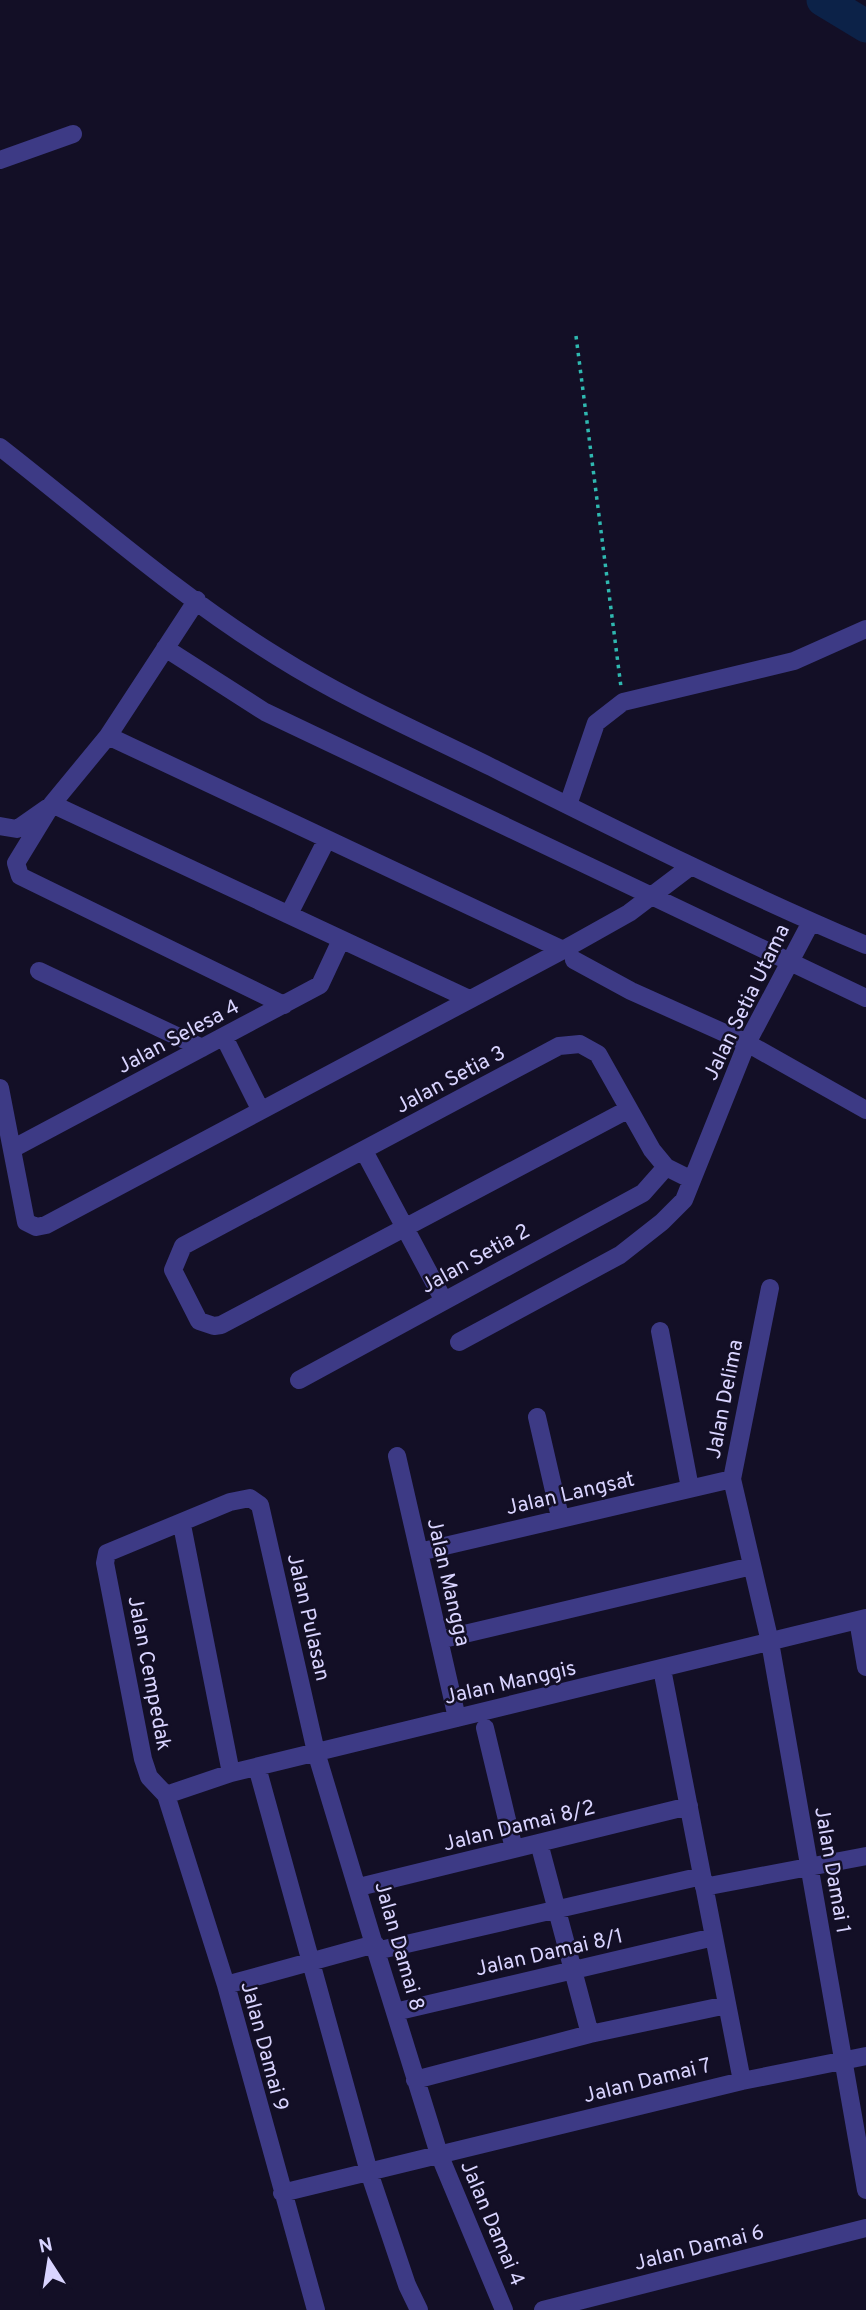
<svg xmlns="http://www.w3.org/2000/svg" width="866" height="2310" font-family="Overpass,sans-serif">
<rect width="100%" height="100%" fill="#130f26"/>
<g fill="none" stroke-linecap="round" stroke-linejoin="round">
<path stroke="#0c2248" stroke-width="33" d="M823 0 866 26"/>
<path stroke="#2fb8b0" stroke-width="3.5" stroke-dasharray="3.5 5" stroke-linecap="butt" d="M576 336 621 687"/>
<path stroke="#3d3a85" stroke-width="18" d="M0 160 73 134
M0 447C91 518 180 597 278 657 345 699 418 731 489 766 613 828 738 891 866 945
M197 600 108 736 52 804 16 863 20 876 284 1005
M165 648 265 712 866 998
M108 736 563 950
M52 804 469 999
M568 805 596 723 623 702 794 661 866 629
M0 826 17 829 47 808
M289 914 327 839
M574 960 631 991 747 1043 866 1110
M39 971 202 1048
M224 1037 260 1109
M0 1088 26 1222 36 1227 46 1225 563 950 629 913 691 866
M629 1109 221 1325 214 1326 199 1321 173 1270 183 1246 559 1046 580 1044 598 1054 652 1150 666 1167 692 1180
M12 1149 320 985 341 940
M364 1151 444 1301
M770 1288 732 1479 770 1642 866 2190
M660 1331 690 1488
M459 1342 620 1255 662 1222 684 1200 747 1043 811 922
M299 1380 643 1193 666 1167
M537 1417 560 1517
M397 1456 457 1718
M182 1525 231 1773
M419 1552 732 1479
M858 1620 866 1667
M439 1640 752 1566
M662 1669 742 2081
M485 1728 514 1849
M257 1767 369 2172 407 2285 419 2310
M166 1795 231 1773 866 1618
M539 1843 590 2034
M359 1887 689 1806
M704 1887 866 1856
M376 1951 702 1876
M226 1985 375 1944
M395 2012 714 1937
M415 2080 590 2034 727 2005
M282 2193 742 2081 866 2056
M316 2310 226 1985 166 1795 149 1777 143 1759 105 1563 107 1553 230 1502 250 1498 260 1505 316 1752 376 1951 439 2154 504 2310
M543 2310 866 2228"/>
</g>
<g text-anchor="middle" stroke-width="5" stroke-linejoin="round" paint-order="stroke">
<g font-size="21" fill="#d9d4ff" stroke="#130f26">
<text transform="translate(746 1002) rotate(-64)" y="7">Jalan Setia Utama</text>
<text transform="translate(178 1036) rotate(-28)" y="7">Jalan Selesa 4</text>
<text transform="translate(450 1079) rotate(-28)" y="7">Jalan Setia 3</text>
<text transform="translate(475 1258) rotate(-29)" y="7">Jalan Setia 2</text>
<text transform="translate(724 1399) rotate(-79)" y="7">Jalan Delima</text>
<text transform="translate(570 1493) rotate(-13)" y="7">Jalan Langsat</text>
<text transform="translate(449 1582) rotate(77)" y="7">Jalan Mangga</text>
<text transform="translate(309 1617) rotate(77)" y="7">Jalan Pulasan</text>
<text transform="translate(150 1673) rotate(79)" y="7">Jalan Cempedak</text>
<text transform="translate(510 1682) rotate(-13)" y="7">Jalan Manggis</text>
<text transform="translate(519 1825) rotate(-14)" y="7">Jalan Damai 8/2</text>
<text transform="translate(833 1870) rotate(80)" y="7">Jalan Damai 1</text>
<text transform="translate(400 1946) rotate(74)" y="7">Jalan Damai 8</text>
<text transform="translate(549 1952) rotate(-13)" y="7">Jalan Damai 8/1</text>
<text transform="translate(265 2046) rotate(75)" y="7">Jalan Damai 9</text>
<text transform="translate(647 2080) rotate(-14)" y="7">Jalan Damai 7</text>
<text transform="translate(493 2223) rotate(67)" y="7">Jalan Damai 4</text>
<text transform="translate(699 2247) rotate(-14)" y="7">Jalan Damai 6</text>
</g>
</g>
<g transform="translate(49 2261) rotate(348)" stroke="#130f26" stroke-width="5" paint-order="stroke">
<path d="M0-5L12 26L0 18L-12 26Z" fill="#d9d4ff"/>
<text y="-10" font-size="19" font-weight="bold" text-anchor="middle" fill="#d9d4ff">N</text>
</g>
</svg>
